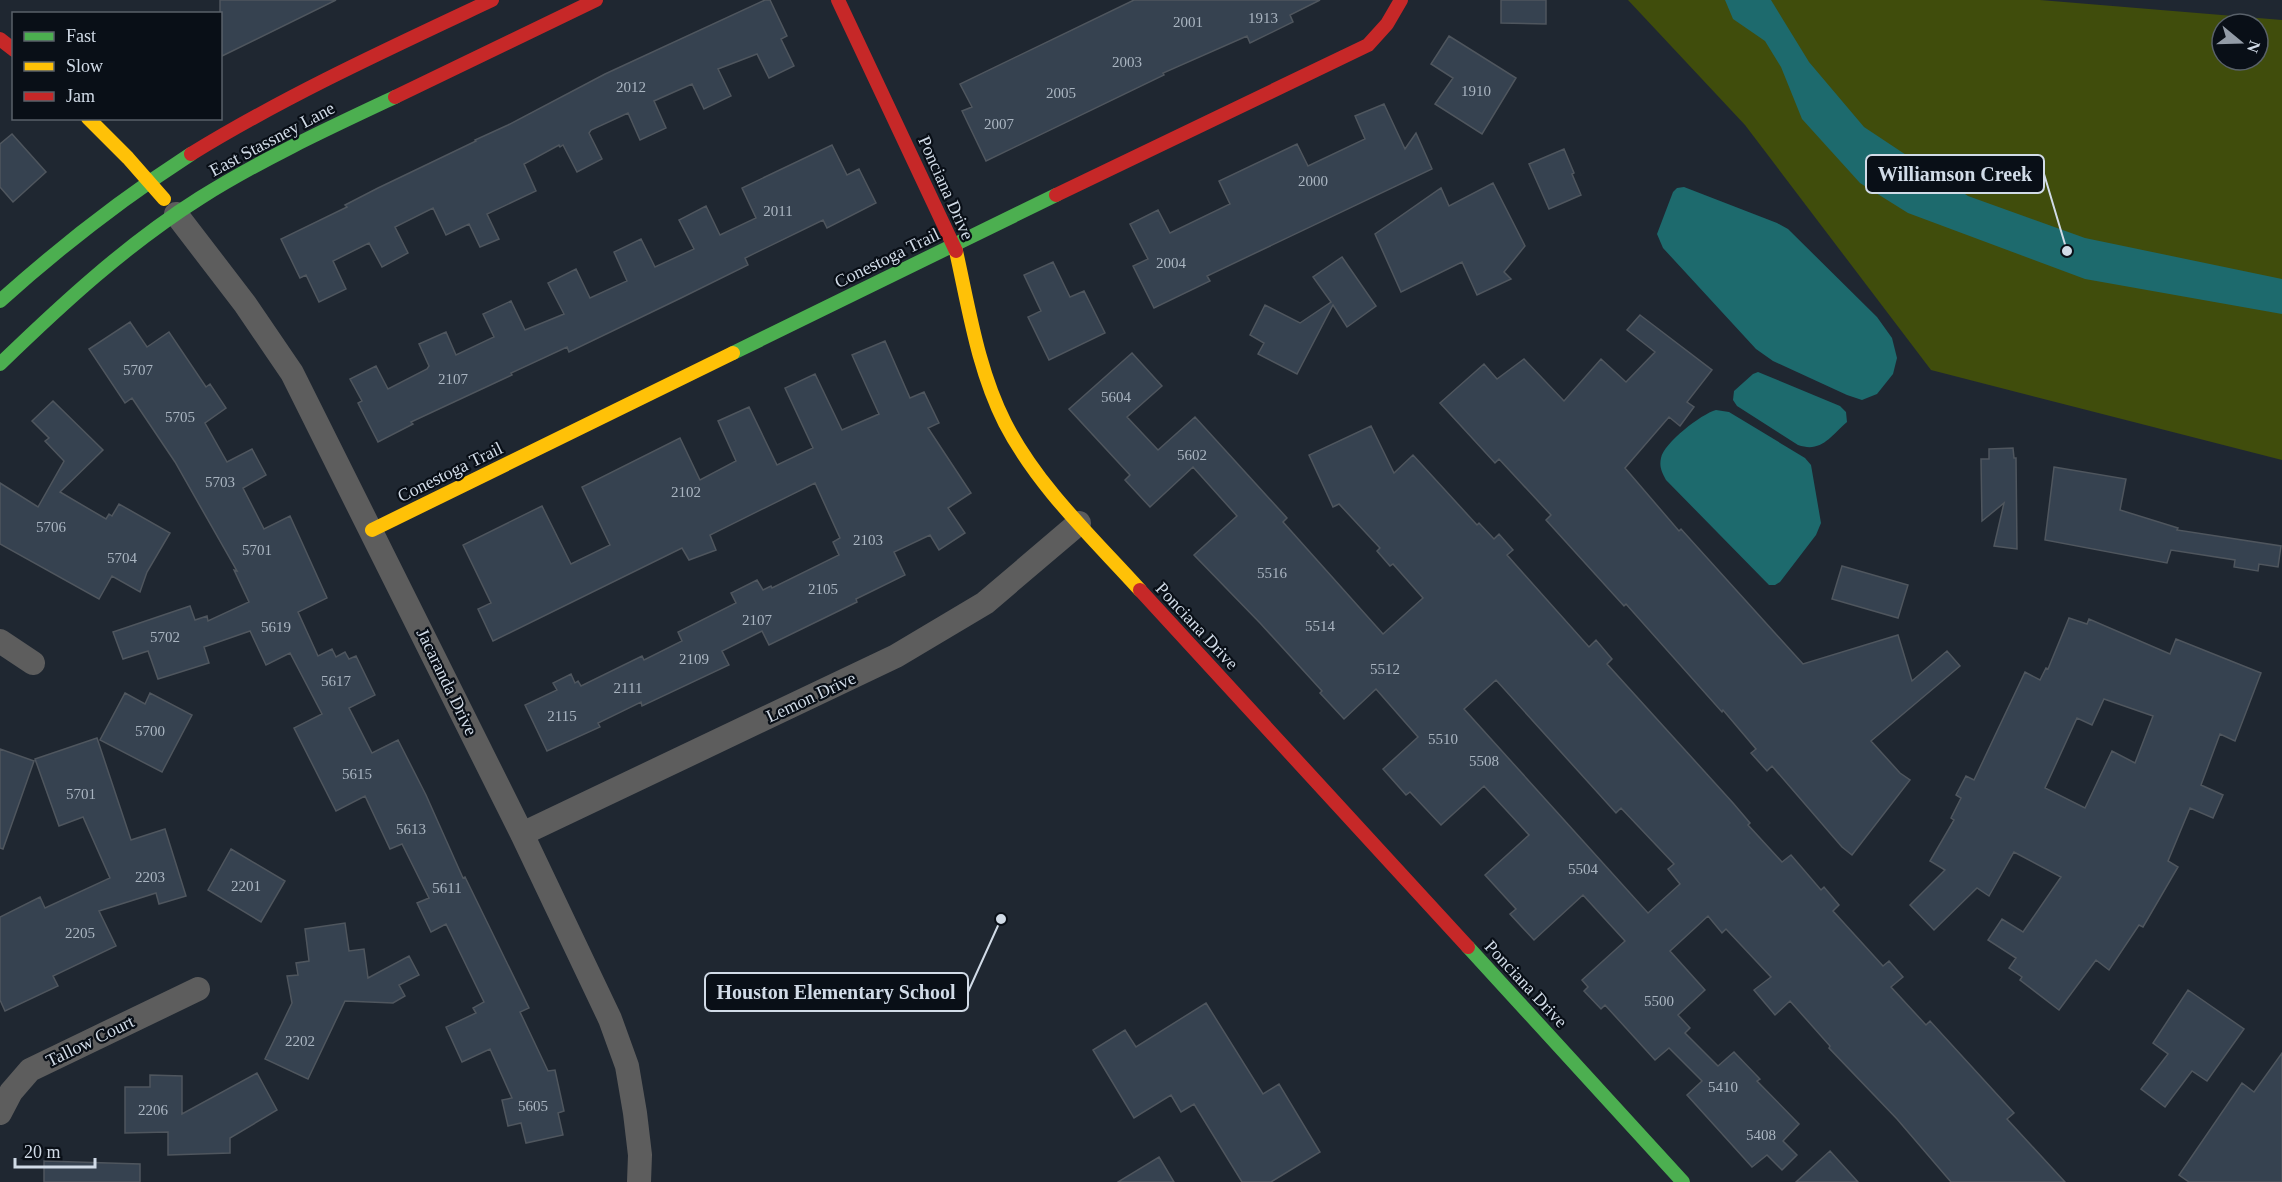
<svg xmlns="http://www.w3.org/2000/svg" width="2282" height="1182" font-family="'Times New Roman',serif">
<rect width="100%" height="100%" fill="#1f2731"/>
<path fill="#404d0c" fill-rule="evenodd" d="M1628 0H2040L2282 20V460L1931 370 1745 125ZM2222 24H2258V60H2222Z"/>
<path fill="#1d6a6d" d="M1725 0H1771L1809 62 1864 127 1968 196 2085 238 2282 279V314L2085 279 1908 213 1860 183 1802 119 1781 67 1765 41 1733 19Z
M1684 187 1777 223 1788 229 1877 317 1892 338 1897 358 1893 374 1877 394 1862 400 1847 395 1773 361 1756 349 1663 248 1657 234 1673 192 1677 188Z
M1758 372 1840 406 1846 412 1847 422C1830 437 1821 453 1798 445L1737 406 1733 400 1734 391 1753 374Z
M1716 410 1729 412 1805 458 1811 465 1821 523 1816 535 1780 582 1775 585H1769L1666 480C1662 472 1659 467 1661 458 1664 443 1701 414 1716 410Z"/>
<path fill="#364250" stroke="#4f565e" stroke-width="1.5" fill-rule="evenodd" d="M220 0H336L220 57Z
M765 0H770L787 36 781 39 794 66 769 78 757 54 718 69 731 96 704 109 692 84 654 101 666 128 640 140 628 113 591 130 589 133 602 159 577 172 563 145 560 147 559 145 524 164 536 191 487 214 499 239 480 247 469 224 446 235 433 208 395 227 408 253 382 267 369 243 333 261 346 289 319 302 306 275 300 278 281 239 347 207 345 205 378 188 476 141 475 140 508 125 605 74Z
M1134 0H1320L1290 15 1293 22 1250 43 1247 36 1163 73 1164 75 986 161 962 111 972 107 960 84Z
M1501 0H1546V24L1501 23Z
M1449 36 1516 78 1482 134 1435 104 1453 78 1431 64Z
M1384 104 1405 149 1416 133 1432 169 1207 276 1210 281 1154 308 1133 266 1148 259 1130 224 1158 210 1170 233 1230 204 1219 181 1297 144 1308 166 1365 139 1355 116Z
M12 134 46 172 13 202 0 187V144Z
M832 145 847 175 859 169 876 203 827 228 823 220 745 258 748 265 681 298 569 352 567 347 511 373 512 375 411 422 413 424 378 442 358 403 362 401 350 379 376 366 388 389 427 369 429 366 419 344 446 332 456 355 494 337 483 314 511 301 525 330 564 314 548 283 576 269 590 298 627 281 614 252 641 239 655 267 694 249 679 220 706 206 720 235 756 218 742 188Z
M1564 149 1574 173 1572 174 1581 195 1549 209 1529 164Z
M1493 183 1525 246 1504 272 1511 279 1477 295 1462 262 1401 292 1375 234 1441 188 1449 206Z
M1342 257 1376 306 1347 327 1333 305 1297 374 1258 354 1264 343 1250 335 1265 305 1300 323 1331 302 1313 277Z
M1053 262 1070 297 1084 291 1105 333 1049 360 1028 317 1041 311 1024 275Z
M1640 315 1712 370 1687 402 1694 407 1680 426 1669 417 1625 468 1679 531 1681 529 1803 664 1898 635 1912 681 1947 651 1960 666 1871 741 1900 773 1910 780 1852 855 1842 847 1772 766 1767 771 1751 753 1756 749 1723 710 1722 712 1626 604 1624 606 1546 520 1551 515 1499 459 1495 463 1440 403 1484 364 1497 379 1524 359 1564 401 1601 359 1626 382 1655 352 1627 330Z
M130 322 147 347 169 332 206 387 210 384 226 408 205 423 227 462 252 449 266 475 243 488 264 529 290 516 327 598 298 612 318 656 332 649 336 657 345 652 349 659 356 656 375 695 349 708 372 753 398 740 426 795 463 878 465 877 529 1008 520 1012 548 1071 555 1070 564 1111 558 1113 563 1135 526 1143 521 1123 508 1126 502 1100 512 1098 490 1049 462 1062 446 1027 476 1013 473 1008 484 1002 446 924 431 932 417 903 429 898 402 844 390 849 365 796 336 811 294 728 322 714 290 653 266 665 250 631 204 647 209 663 158 679 148 651 123 659 113 632 190 606 195 620 207 616 208 621 249 602 234 570 237 571 175 462 132 398 125 403 89 349Z
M885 341 910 398 924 392 939 423 928 428 971 493 948 508 965 533 939 550 930 535 894 552 905 575 856 599 857 602 769 645 762 631 722 651 729 665 642 706 641 702 598 723 600 727 547 751 525 705 557 690 553 683 571 674 575 683 578 681 581 686 642 656 644 660 682 641 678 632 736 603 731 593 757 580 763 590 771 586 772 588 839 555 833 542 840 538 815 483 710 535 716 550 689 560 682 548 493 641 478 609 491 603 463 545 542 506 571 564 610 545 582 487 680 438 700 480 736 461 718 421 749 407 777 465 813 448 785 388 815 374 842 430 879 414 852 355Z
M1132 353 1162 386 1127 417 1158 450 1195 417 1287 518 1283 522 1383 634 1423 598 1393 564 1390 566 1377 551 1380 548 1339 504 1333 507 1309 455 1371 426 1394 473 1413 455 1477 525 1479 523 1494 539 1499 534 1513 550 1507 555 1589 647 1596 640 1612 659 1607 664 1733 803 1750 823 1748 825 1782 862 1791 855 1821 890 1824 887 1839 905 1833 911 1883 966 1889 961 1903 977 1891 987 1926 1025 1930 1021 2014 1113 2007 1119 2065 1182H1951L1897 1119 1829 1048 1830 1046 1790 1001 1775 1015 1754 990 1771 977 1726 929 1722 933 1708 916 1670 951 1705 990 1678 1015 1690 1028 1685 1033 1718 1066 1734 1052 1760 1079 1757 1081 1799 1124 1783 1141 1797 1155 1782 1170 1767 1155 1752 1167 1687 1095 1702 1081 1669 1048 1655 1060 1605 1005 1601 1009 1584 991 1588 987 1582 980 1625 941 1583 895 1534 940 1510 914 1516 909 1485 875 1529 835 1484 786 1441 825 1410 792 1406 795 1383 769 1418 737 1376 689 1344 719 1320 693 1322 691 1260 623 1194 555 1237 516 1193 467 1150 507 1125 480 1130 475 1069 409ZM1496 680 1616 813 1621 808 1674 864 1668 869 1680 884 1648 913 1464 709Z
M53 401 103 450 60 492 106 519 109 514 112 516 119 504 170 533 147 572 140 592 112 576 99 599 0 544V483L38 507 64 461 45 441 49 438 32 421Z
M2013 448 2014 458H2016L2017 549 1994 546 2004 503 1982 521 1981 459H1989V449Z
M2054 467 2126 479 2120 510 2178 528 2177 530 2281 546 2278 567 2259 564 2258 571 2234 567 2235 560 2171 550 2167 563 2045 540Z
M1842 566 1908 585 1898 618 1832 599Z
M2069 618 2087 624 2089 619 2170 654 2176 639 2261 673 2235 741 2220 734 2201 785 2223 795 2213 818 2190 808 2168 861 2178 867 2143 927 2139 925 2109 970 2096 960 2059 1010 2020 980 2022 977 2009 968 2016 958 1988 940 2002 919 2023 932 2061 877 2014 852 1989 896 1977 888 1934 930 1910 905 1945 870 1930 861 1954 820 1951 818 1961 798 1956 795 1966 776 1974 780 2025 672 2040 680 2046 668 2048 669ZM2104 699 2153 716 2135 763 2112 751 2085 808 2045 788 2077 718 2092 725Z
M125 693 145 704 150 693 192 715 162 772 100 740Z
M97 738 131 840 165 829 186 896 159 904 156 893 99 911 116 946 53 976 58 986 5 1011 0 1000V917L40 897 45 908 110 878 83 817 59 826 35 759Z
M0 749 34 761 3 849 0 848Z
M231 849 285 881 261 922 208 890Z
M345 923 349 951 364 949 368 978 409 956 419 975 399 985 405 996 393 1003 345 1001 308 1079 265 1059 292 1003 287 976 298 975 296 963 309 961 305 929Z
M2188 990 2244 1029 2207 1081 2192 1071 2165 1107 2141 1089 2168 1054 2153 1043Z
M1206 1003 1263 1094 1279 1084 1320 1152 1271 1182H1242L1194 1104 1181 1112 1171 1095 1134 1118 1093 1050 1125 1030 1136 1047Z
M2282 1053V1182H2189L2179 1175 2242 1083 2254 1092Z
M257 1073 277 1110 230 1138V1153L168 1155V1132L125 1133V1087H150V1075L182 1076V1114Z
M1830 1151 1858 1182H1796Z
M1159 1157 1174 1182H1118Z
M44 1161 140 1164V1182H44Z"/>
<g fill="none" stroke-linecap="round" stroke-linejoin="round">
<path stroke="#5d5d5d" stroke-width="24" d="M176 214 245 304 292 373 522 834 610 1019 627 1066 635 1113 640 1155 639 1182
M0 641 33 663
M522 834 896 656 985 603 1079 523
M0 1113 11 1092 30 1070 198 989"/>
<path stroke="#4caf50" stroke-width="14" d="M0 301C60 247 123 198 191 154
M733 353 1056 195
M0 364C62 304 127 244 200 198 262 159 329 128 395 97
M1468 947 1683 1182"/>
<path stroke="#ffc107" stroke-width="14" d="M88 118 128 158 164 199
M956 251C969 309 978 370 1005 423 1038 487 1092 537 1140 590
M372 530 733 353"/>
<path stroke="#c62828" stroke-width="14" d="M838 0 956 251
M0 39 14 50
M395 97 596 0
M191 154C287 95 390 48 492 0
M1056 195 1368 45 1387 24 1401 0
M1140 590 1468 947"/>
</g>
<g text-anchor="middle" stroke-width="4.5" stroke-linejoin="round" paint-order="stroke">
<g font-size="15" fill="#aab5c1">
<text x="1263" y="23">1913</text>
<text x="1188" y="27">2001</text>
<text x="1127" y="67">2003</text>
<text x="631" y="92">2012</text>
<text x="1476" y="96">1910</text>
<text x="1061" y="98">2005</text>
<text x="999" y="129">2007</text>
<text x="1313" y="186">2000</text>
<text x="778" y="216">2011</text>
<text x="1171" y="268">2004</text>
<text x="138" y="375">5707</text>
<text x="453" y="384">2107</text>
<text x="1116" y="402">5604</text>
<text x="180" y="422">5705</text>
<text x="1192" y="460">5602</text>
<text x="220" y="487">5703</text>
<text x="686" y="497">2102</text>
<text x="51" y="532">5706</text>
<text x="868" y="545">2103</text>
<text x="257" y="555">5701</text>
<text x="122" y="563">5704</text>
<text x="1272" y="578">5516</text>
<text x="823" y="594">2105</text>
<text x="757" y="625">2107</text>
<text x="1320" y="631">5514</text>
<text x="276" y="632">5619</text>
<text x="165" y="642">5702</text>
<text x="694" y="664">2109</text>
<text x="1385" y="674">5512</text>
<text x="336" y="686">5617</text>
<text x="628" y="693">2111</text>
<text x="562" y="721">2115</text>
<text x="150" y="736">5700</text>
<text x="1443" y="744">5510</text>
<text x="1484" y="766">5508</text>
<text x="357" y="779">5615</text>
<text x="81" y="799">5701</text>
<text x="411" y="834">5613</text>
<text x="1583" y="874">5504</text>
<text x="150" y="882">2203</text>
<text x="246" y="891">2201</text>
<text x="447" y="893">5611</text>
<text x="80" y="938">2205</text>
<text x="1659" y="1006">5500</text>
<text x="300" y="1046">2202</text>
<text x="1723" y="1092">5410</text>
<text x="533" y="1111">5605</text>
<text x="153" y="1115">2206</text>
<text x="1761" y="1140">5408</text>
</g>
<g font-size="18" fill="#d1dbe7" stroke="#090f17">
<text transform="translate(272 139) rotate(-28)" y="6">East Stassney Lane</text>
<text transform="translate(946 188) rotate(66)" y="6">Ponciana Drive</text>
<text transform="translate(887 258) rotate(-26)" y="6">Conestoga Trail</text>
<text transform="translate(450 472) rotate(-26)" y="6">Conestoga Trail</text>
<text transform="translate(1197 626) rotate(47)" y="6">Ponciana Drive</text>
<text transform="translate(447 682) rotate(64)" y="6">Jacaranda Drive</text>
<text transform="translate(811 697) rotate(-25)" y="6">Lemon Drive</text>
<text transform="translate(1526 984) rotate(47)" y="6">Ponciana Drive</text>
<text transform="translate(90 1041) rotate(-26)" y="6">Tallow Court</text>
</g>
</g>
<path fill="none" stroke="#d1dbe7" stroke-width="2" d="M2067 251L2044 174M1001 919L968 992"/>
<g fill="#d1dbe7" stroke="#090f17" stroke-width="2">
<circle cx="2067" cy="251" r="6"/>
<circle cx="1001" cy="919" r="6"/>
</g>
<g fill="#090f17" stroke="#d1dbe7" stroke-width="2">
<rect x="1866" y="155" width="178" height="38" rx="6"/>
<rect x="705" y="973" width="263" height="38" rx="6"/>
</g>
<g font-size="20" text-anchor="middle" font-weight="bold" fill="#d1dbe7">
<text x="1955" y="181">Williamson Creek</text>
<text x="836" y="999">Houston Elementary School</text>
</g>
<rect x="12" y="12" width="210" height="108" fill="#090f17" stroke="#59616a" stroke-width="1.5"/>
<rect x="24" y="32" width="30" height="9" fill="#4caf50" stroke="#59616a" stroke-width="1.5"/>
<text x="66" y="42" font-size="18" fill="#d1dbe7">Fast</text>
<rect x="24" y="62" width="30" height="9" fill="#ffc107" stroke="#59616a" stroke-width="1.5"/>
<text x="66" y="72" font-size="18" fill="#d1dbe7">Slow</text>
<rect x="24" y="92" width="30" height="9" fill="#c62828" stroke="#59616a" stroke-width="1.5"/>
<text x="66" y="102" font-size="18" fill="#d1dbe7">Jam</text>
<g transform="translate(2240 42) rotate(109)"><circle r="28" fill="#090f17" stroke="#59616a" stroke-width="1.5"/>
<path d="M0-4.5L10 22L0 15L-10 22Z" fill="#939ca7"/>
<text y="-9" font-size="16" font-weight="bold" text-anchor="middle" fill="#d1dbe7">N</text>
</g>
<path d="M15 1158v9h80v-9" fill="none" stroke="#d1dbe7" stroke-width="3"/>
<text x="24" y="1158" font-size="18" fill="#d1dbe7" stroke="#090f17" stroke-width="4.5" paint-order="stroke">20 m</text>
</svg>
